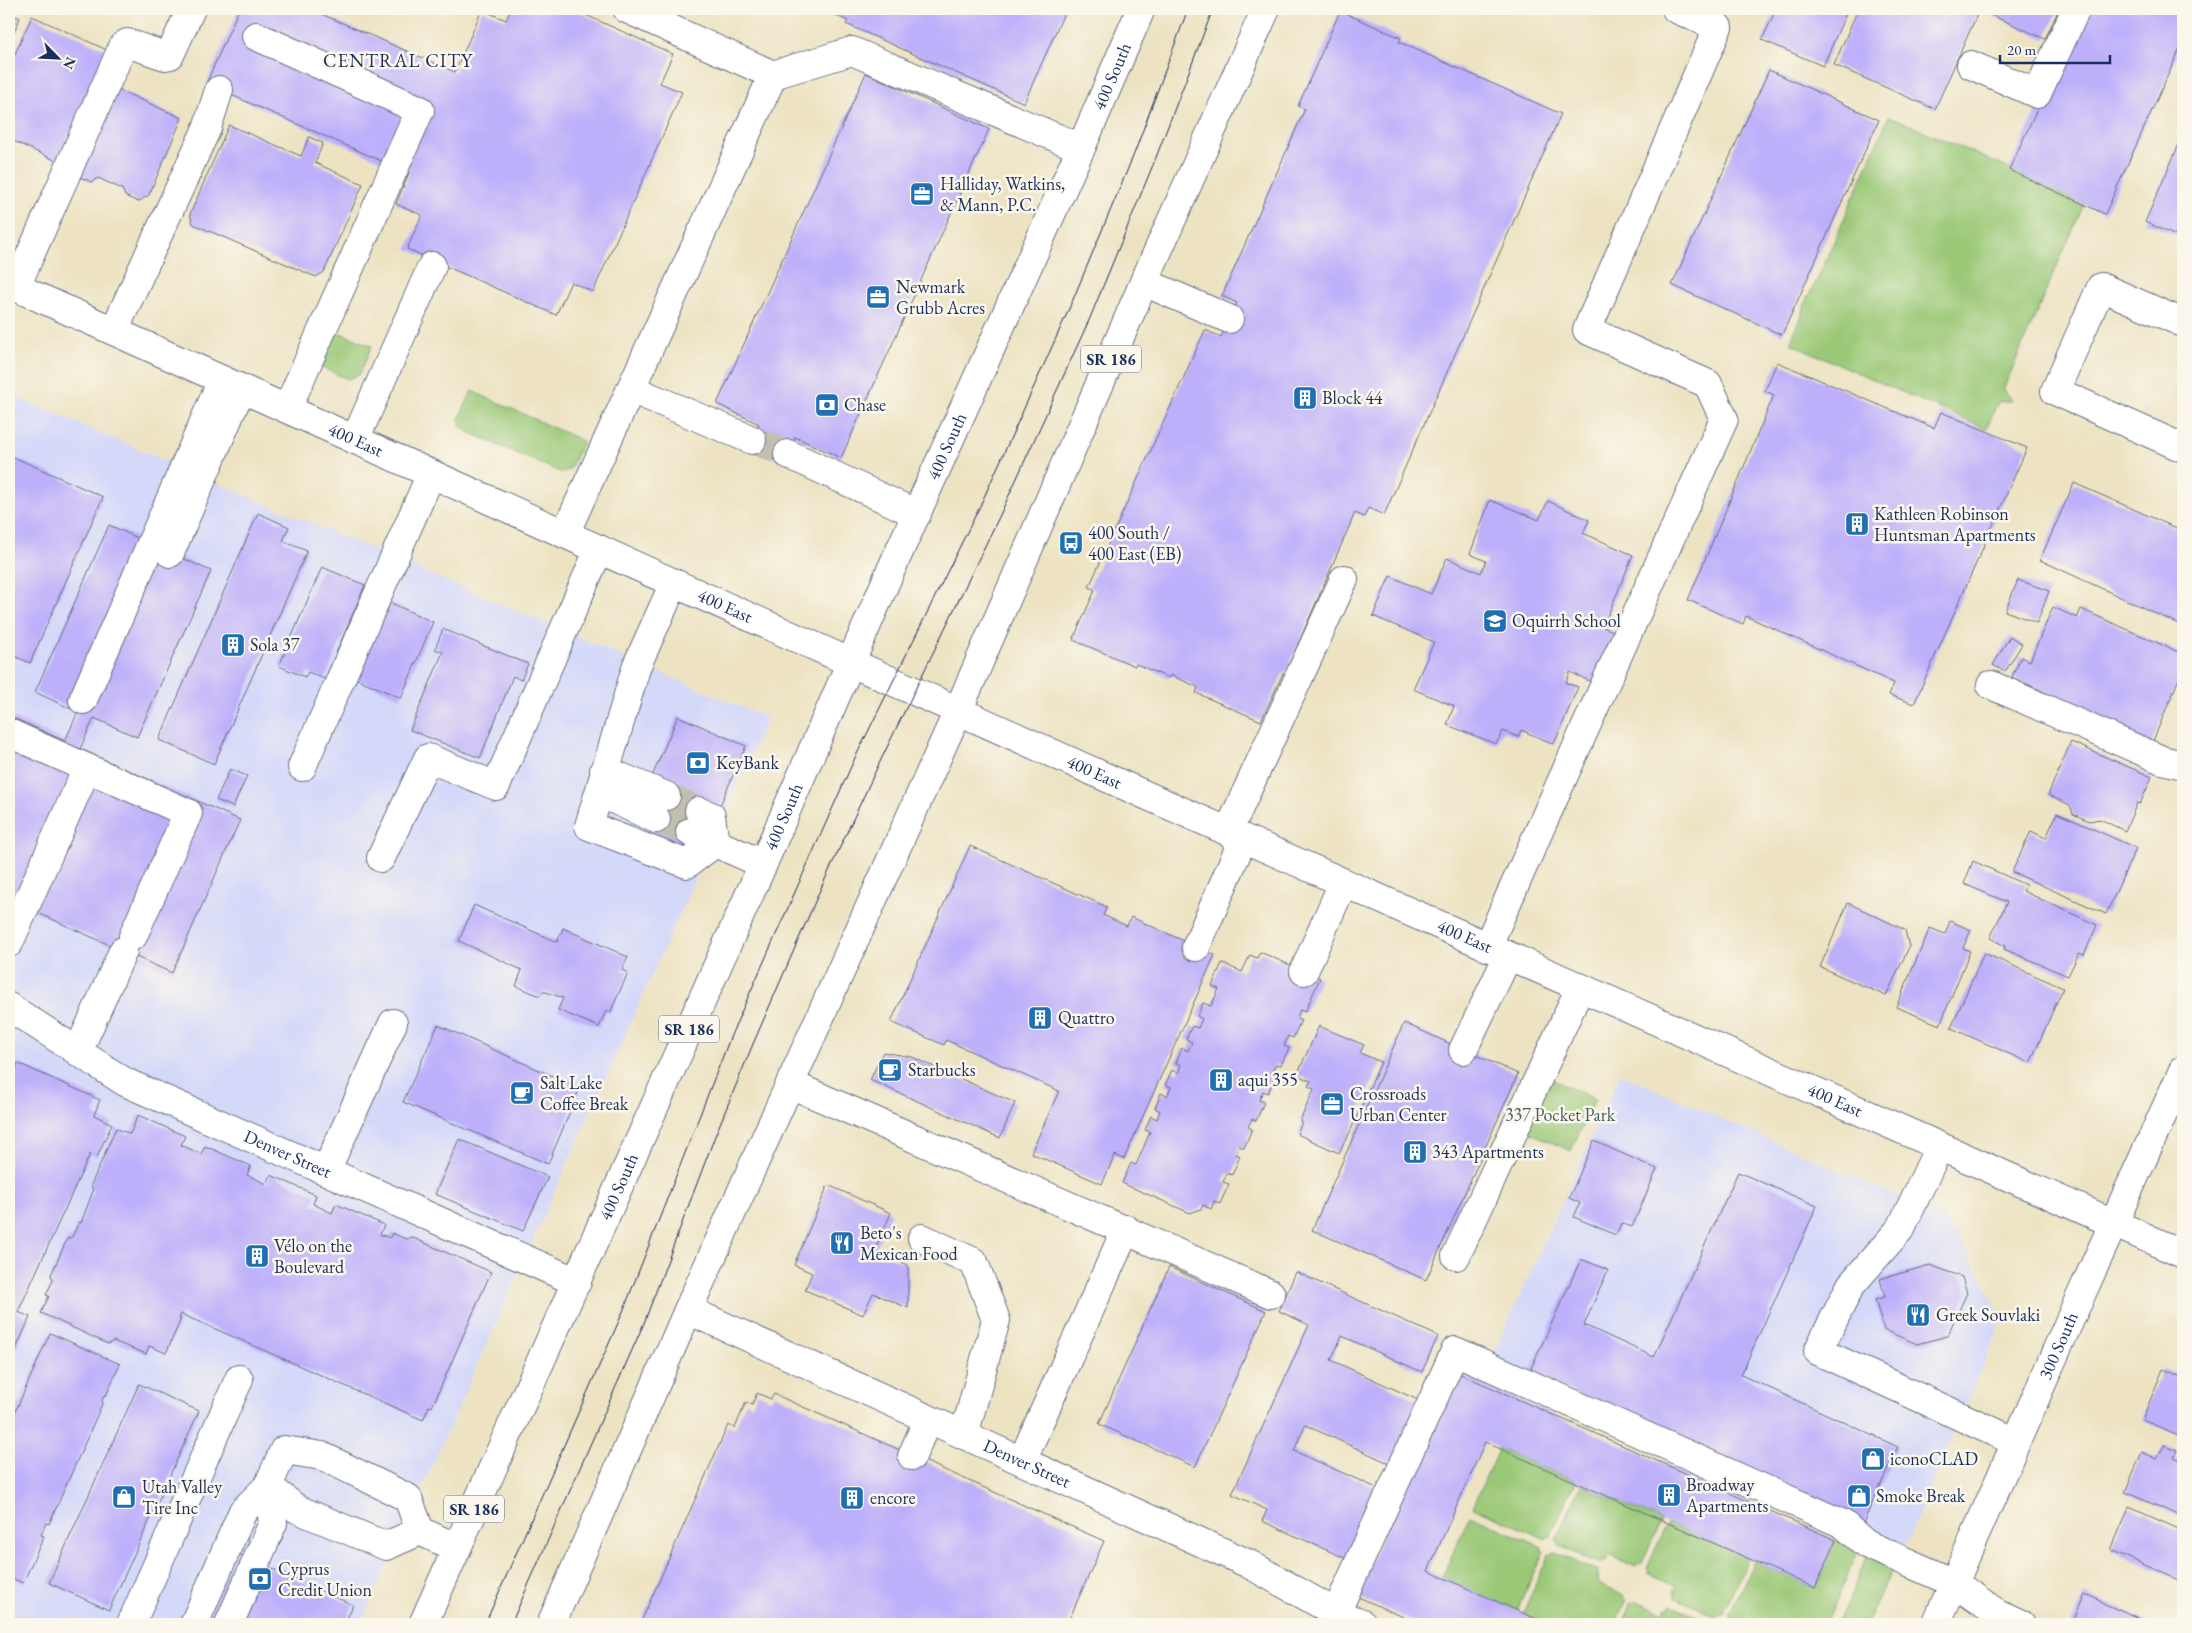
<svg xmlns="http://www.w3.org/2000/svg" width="2192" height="1633" font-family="'EB Garamond',serif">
<rect width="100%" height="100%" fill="#fbf7ec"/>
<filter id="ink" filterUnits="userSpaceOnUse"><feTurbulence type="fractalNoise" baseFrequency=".02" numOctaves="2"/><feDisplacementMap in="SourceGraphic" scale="10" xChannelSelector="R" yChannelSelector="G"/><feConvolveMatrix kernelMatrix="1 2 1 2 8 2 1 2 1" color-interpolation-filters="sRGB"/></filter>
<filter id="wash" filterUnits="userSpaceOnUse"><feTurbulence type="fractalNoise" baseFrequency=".0096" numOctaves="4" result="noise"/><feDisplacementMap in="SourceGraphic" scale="20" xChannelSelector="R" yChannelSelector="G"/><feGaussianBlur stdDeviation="1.12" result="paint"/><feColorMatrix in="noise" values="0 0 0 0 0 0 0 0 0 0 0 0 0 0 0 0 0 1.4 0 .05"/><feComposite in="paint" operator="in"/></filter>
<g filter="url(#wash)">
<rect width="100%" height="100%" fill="#ede3c3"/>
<path fill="#d4d8f9" d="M9 394 767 718 361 1624H9Z
M1620 1074 1942 1216 1965 1249 2003 1318 1903 1551 1490 1362Z"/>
<path fill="#9ac876" stroke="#5a7c6a" d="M1889 116 2085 202 2003 390 2012 401 1998 402 1986 429 1790 343 1803 313 1805 302 1817 280Z
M331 329 372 346 359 375 348 379 322 368 318 359Z
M472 391 583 441 570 469 562 473 468 432 461 427 459 419Z
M1549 1078 1595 1099 1571 1151 1526 1131Z
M1499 1448 1575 1482 1550 1537 1547 1536 1546 1539 1473 1507Z
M1581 1485 1661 1520 1641 1565 1638 1564 1636 1567 1609 1555 1606 1562 1603 1561 1601 1565 1558 1545 1560 1542 1556 1540Z
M1470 1515 1542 1547 1541 1549 1544 1551 1517 1611 1442 1577Z
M1667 1522 1748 1558 1723 1614 1720 1613 1718 1616 1674 1597 1676 1593 1673 1592 1676 1585 1648 1573 1649 1570 1647 1569Z
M1836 1540 1859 1550 1826 1624H1736L1731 1622 1732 1618 1729 1616 1754 1561 1815 1588Z
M1554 1552 1598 1572 1596 1575 1599 1576 1597 1583 1624 1596 1623 1598 1626 1600 1615 1624H1548L1523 1613 1549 1554 1552 1555Z
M1868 1556 1893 1566 1867 1624H1837Z
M1636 1600 1664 1613 1667 1607 1670 1608 1671 1605 1715 1624H1622L1631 1602 1635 1603Z"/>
<g id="blocks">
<path fill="#bdaffa" d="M239 9H310L455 72 482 10 506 20 511 9H572L673 54 660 83 682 92 593 292 571 282 556 315 407 249 422 215 396 204 409 173 206 84Z
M821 9H1066L1024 103 846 24 848 21Z
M1776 9H1848L1823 66 1762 40Z
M1858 9H1962L1977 15 1935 109 1834 65Z
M1978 9H2059L2045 39Z
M2083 9H2183V42L2105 214 2009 170Z
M1340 11 1401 38 1399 42 1561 114 1384 515 1368 508 1364 517 1355 513 1285 674 1283 673 1261 721 1196 693 1198 687 1170 675 1169 678 1136 664 1135 666 1073 640 1095 590 1089 587 1205 330 1221 337 1237 303 1222 296 1305 109 1298 106Z
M9 13 20 18 9 44Z
M32 16 107 50 57 161 9 139V67Z
M1769 70 1879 120 1782 335 1672 285Z
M866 73 989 129 841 458 795 437 785 461 749 445 759 424 717 404Z
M110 86 182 118 149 195 138 202 125 196 122 189 98 178 91 182 78 176Z
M229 125 301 156 309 137 323 143 315 163 363 184 324 272 316 277 193 224 190 214Z
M2183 135V239L2145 222Z
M1777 362 1934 428 1941 412 2027 448 1914 704 1889 695 1894 683 1746 616 1743 624 1688 600 1774 395 1765 391Z
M9 455 103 497 30 663 9 654Z
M2074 483 2183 531V626L2040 560Z
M1490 500 1539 520 1548 501 1589 520 1583 533 1633 555 1603 627 1622 635 1600 686 1570 672 1566 683 1578 687 1554 744 1521 730 1518 737 1503 731 1496 744 1447 725 1454 706 1413 689 1434 642 1373 616 1390 576 1431 594 1447 558 1481 573 1486 561 1470 554Z
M258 513 289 527 283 541 307 551 214 764 159 740Z
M109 525 211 571 137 737 94 718 80 749 240 820 172 973 9 900V716L65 741 78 712 35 692Z
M322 567 365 585 325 679 308 672 305 677 279 666Z
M2018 580 2049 591 2037 623 2005 611Z
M389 602 433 622 401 698 355 678Z
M2053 607 2077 618 2081 609 2183 654V669L2150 748 2040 700 2044 692 2012 677 2021 657 2030 661Z
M443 629 528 664 521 680 513 676 480 758 410 730 443 652 435 649Z
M2010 636 2022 644 2005 672 1993 665Z
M678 716 746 746 718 810 690 832 681 853 647 839 670 789 650 781Z
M2071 742 2152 777 2140 804 2137 803 2125 831 2100 819 2089 821 2073 814 2070 805 2048 795Z
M230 769 247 776 233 807 216 800Z
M2057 813 2136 848 2106 914 2012 872 2031 831 2046 838Z
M970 846 1107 907 1103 915 1127 926 1131 917 1215 955 1124 1159 1115 1155 1102 1184 1031 1153 1059 1091 946 1040 944 1045 891 1022Z
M1973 861 2026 885 2023 891 2097 925 2084 955 2079 953 2068 976 2004 949 2005 946 1990 938 2007 902 1964 884Z
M1848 903 1905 930 1909 947 1886 996 1820 967Z
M474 905 557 942 563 928 628 957 622 970 628 973 610 1013 606 1011 599 1027 558 1010 563 998 543 991 540 996 516 986 522 970 459 941Z
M1950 921 1971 930 1963 948 1970 951 1940 1025 1896 1007 1930 928 1945 934Z
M1260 952 1320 978 1305 1012 1300 1010 1297 1018 1301 1020 1293 1038 1288 1036 1284 1046 1289 1048 1281 1065 1276 1064 1271 1073 1276 1075 1268 1093 1263 1091 1259 1100 1264 1102 1256 1121 1252 1119 1248 1127 1252 1129 1244 1148 1239 1146 1236 1154 1240 1156 1232 1175 1227 1173 1223 1182 1229 1184 1220 1204 1214 1201 1211 1209 1203 1205 1201 1209 1190 1213 1122 1183 1131 1163 1136 1165 1150 1132 1145 1130 1151 1116 1157 1119 1160 1111 1155 1108 1161 1093 1167 1096 1171 1087 1165 1085 1172 1070 1178 1073 1181 1065 1176 1063 1182 1048 1188 1051 1192 1042 1186 1039 1192 1026 1198 1028 1202 1019 1197 1016 1203 1003 1211 1006 1219 989 1212 986 1222 963 1242 972 1250 955 1257 958Z
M1984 953 2063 988 2030 1063 1951 1028Z
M1404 1023 1518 1074 1426 1280 1312 1230Z
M438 1025 580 1088 548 1164 403 1102Z
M1319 1026 1364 1045 1360 1053 1381 1062 1346 1141 1345 1140 1339 1153 1297 1134 1302 1122 1300 1121 1314 1089 1308 1086 1311 1081 1297 1075Z
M883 1052 912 1057 1015 1103 1000 1138 870 1080Z
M18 1063 100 1100 94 1115 112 1124 97 1157 90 1154 18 1312 30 1317 9 1365V1083Z
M138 1115 185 1136 181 1145 201 1154 205 1146 251 1166 247 1175 267 1184 271 1175 316 1195 313 1204 332 1213 336 1204 384 1225 380 1234 390 1238 392 1233 406 1239 411 1237 491 1272 432 1407 429 1406 423 1420 181 1314 179 1319H181L166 1353 149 1346 146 1354 113 1341 108 1344 41 1313 49 1296 46 1295 53 1280 51 1275 67 1239 72 1237 79 1222 81 1223 93 1191 91 1185 116 1128 130 1134Z
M459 1139 548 1177 523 1231 435 1194Z
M1594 1141 1657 1169 1632 1227 1621 1223 1616 1235 1574 1217 1580 1203 1569 1198Z
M1738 1172 1817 1206 1741 1375 1898 1447 1863 1523 1529 1373 1581 1259 1608 1270 1584 1325 1654 1357Z
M828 1185 891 1213 875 1250 908 1265V1308L873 1293 863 1315 805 1290 812 1273 794 1265Z
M1930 1265 1962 1277 1967 1293 1947 1336 1917 1344 1884 1330 1875 1300 1885 1297 1880 1279Z
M1169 1267 1266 1311 1195 1467 1099 1424Z
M1296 1272 1438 1336 1422 1372 1342 1336 1331 1360 1420 1401 1391 1464 1305 1425 1294 1451 1381 1490 1349 1560 1262 1521 1267 1510 1232 1494 1309 1325 1279 1311Z
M50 1333 120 1364 106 1396 104 1395 102 1401 103 1402 49 1524 46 1523 41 1535 44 1536 23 1583 9 1577V1426Z
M2163 1369 2183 1377V1437L2142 1420Z
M1456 1372 1836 1540 1815 1588 1485 1442 1428 1571 1548 1624H1419L1356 1596Z
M139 1384 199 1411 109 1610 49 1583Z
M757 1393 771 1399 774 1394 1104 1541 1067 1624H640L728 1425 735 1428 746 1402 752 1405Z
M2164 1445 2177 1450 2174 1457 2183 1461V1517L2125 1492 2142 1452 2157 1459Z
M2129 1507 2183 1531V1582L2111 1550Z
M237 1553 353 1605 345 1624H204Z
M2084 1594 2153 1624H2071Z"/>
</g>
</g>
<g filter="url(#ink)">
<use href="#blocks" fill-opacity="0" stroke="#646e81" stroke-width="1"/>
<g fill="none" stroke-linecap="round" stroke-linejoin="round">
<path stroke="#c3bfaf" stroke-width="28" stroke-dasharray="28 14" stroke-linecap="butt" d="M752 440 788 454
M666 796 699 811
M656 819 690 832"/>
<defs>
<g id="minor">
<path d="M627 9 773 75 852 51 1081 148"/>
<path d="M256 36 420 110 287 409"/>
<path d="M1971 65 2037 94 2076 9"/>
<path d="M1144 282 1229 319"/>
<path id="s1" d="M9 284 1132 789 2183 1254"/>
<path d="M16 287 123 46 127 43 165 56 170 55 191 9"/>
<path d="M2183 323 2101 287 2055 391 2183 448"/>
<path d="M114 331 207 128 219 90"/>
<path d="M631 389 752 440"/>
<path d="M355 440 432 266"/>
<path d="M788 454 917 514"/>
<path d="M565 534 773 75"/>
<path d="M170 553 241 389"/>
<path d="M674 583 637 665 589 826 687 864 715 843"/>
<path d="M1991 685 2162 760 2183 765"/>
<path d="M83 700 222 380"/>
<path d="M9 733 87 768 9 943"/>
<path d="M302 767 431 474"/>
<path d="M87 768 188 813 133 936"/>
<path d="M604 770 666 796"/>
<path d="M600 793 656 819"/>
<path d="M699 811 711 816 715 843"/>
<path d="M690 832 763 864"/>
<path d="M1228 832 1344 579"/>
<path d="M381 858 428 758 496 786 599 549"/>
<path d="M1196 947 1243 839"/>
<path d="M1487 947 1724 419 1708 384 1587 330 1718 27 1676 9"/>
<path d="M1304 971 1343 883"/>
<path id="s2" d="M9 1007 125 1082 577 1282"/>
<path d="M1463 1050 1508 956"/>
<path d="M78 1052 123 951"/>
<path d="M790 1084 1271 1294"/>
<path d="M1939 1147 1901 1228 1851 1285 1818 1351 2016 1442"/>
<path d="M326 1171 393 1023"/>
<path d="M922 1238 974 1262 996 1320 964 1435"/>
<path d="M1456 1256 1580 988"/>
<path id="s3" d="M688 1310 1249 1564 1336 1613 1362 1624"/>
<path d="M912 1456 928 1419"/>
<path d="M1022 1461 1126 1229"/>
<path d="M420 1531 386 1546 297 1509 268 1486 284 1450 322 1456 408 1498 420 1531 457 1548"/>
<path d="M1336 1613 1455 1351 1843 1524 1866 1544 1954 1583 1997 1613 2021 1624"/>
<path d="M131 1624 239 1379"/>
<path d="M194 1624 243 1511 268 1486"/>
<path d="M229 1624 273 1523 268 1486"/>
<path id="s4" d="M1936 1624 2076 1306 2183 1070"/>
</g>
<g id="major">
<path id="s5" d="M423 1624 763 864 890 572 1081 148 1141 9"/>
<path d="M551 1624 688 1310 958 711 1144 282 1266 9"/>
</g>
</defs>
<use href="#minor" stroke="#646e81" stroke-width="30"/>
<use href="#major" stroke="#646e81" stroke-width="30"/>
<use href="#minor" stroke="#fff" stroke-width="28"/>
<use href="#major" stroke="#fff" stroke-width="28"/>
<path stroke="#1b2f5e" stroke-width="1" d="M485 1624 622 1314 732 1033 854 760 980 506 1069 309 1134 154 1188 9
M511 1624 644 1323 715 1136 753 1044 821 888 876 770 1000 515 1090 318 1155 160 1213 9"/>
</g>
</g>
<defs>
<symbol id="office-square" viewBox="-11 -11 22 22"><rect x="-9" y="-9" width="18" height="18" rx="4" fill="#1f6fb2" stroke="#fbf7ec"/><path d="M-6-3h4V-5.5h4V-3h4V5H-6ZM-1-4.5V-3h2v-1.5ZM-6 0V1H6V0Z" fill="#fff"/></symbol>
<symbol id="building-square" viewBox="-11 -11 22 22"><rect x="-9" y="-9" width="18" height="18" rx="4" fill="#1f6fb2" stroke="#fbf7ec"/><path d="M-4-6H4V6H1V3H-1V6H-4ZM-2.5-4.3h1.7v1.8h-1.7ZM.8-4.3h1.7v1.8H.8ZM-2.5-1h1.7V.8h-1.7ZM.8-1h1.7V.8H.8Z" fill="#fff"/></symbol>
<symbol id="bank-square" viewBox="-11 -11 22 22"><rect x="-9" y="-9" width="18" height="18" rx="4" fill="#1f6fb2" stroke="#fbf7ec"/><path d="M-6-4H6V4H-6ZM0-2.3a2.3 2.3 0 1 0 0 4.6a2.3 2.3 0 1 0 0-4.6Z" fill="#fff"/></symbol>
<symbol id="bus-square" viewBox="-11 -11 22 22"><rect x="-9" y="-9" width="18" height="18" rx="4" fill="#1f6fb2" stroke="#fbf7ec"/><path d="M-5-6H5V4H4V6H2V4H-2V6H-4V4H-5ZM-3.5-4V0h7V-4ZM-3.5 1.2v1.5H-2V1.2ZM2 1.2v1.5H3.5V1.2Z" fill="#fff"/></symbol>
<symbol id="school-square" viewBox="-11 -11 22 22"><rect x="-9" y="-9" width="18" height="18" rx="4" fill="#1f6fb2" stroke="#fbf7ec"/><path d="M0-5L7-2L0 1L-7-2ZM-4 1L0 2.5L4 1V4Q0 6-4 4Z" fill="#fff"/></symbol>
<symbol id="cafe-square" viewBox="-11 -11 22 22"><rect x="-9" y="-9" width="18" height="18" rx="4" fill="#1f6fb2" stroke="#fbf7ec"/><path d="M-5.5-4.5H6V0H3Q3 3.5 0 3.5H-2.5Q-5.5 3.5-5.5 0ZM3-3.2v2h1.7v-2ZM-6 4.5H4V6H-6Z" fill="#fff"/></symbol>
<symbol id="restaurant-square" viewBox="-11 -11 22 22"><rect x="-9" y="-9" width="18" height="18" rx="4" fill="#1f6fb2" stroke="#fbf7ec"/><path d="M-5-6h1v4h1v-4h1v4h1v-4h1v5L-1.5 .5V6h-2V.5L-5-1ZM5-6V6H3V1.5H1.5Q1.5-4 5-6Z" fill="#fff"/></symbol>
<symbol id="shop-square" viewBox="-11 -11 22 22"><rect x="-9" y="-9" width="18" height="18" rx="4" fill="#1f6fb2" stroke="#fbf7ec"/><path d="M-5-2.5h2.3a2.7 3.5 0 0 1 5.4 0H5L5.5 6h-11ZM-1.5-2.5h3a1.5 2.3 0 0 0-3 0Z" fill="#fff"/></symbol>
</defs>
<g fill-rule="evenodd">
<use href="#office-square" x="908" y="180" width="28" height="28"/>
<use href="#office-square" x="864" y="283" width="28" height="28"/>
<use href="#building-square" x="1291" y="384" width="28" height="28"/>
<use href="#bank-square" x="813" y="391" width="28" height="28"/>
<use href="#building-square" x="1843" y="510" width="28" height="28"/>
<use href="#bus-square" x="1057" y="529" width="28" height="28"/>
<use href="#school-square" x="1481" y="607" width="28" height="28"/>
<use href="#building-square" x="219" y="631" width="28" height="28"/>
<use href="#bank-square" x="684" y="749" width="28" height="28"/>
<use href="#building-square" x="1026" y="1004" width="28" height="28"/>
<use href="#cafe-square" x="876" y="1056" width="28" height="28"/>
<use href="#building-square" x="1207" y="1066" width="28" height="28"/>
<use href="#cafe-square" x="508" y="1079" width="28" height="28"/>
<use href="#office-square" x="1318" y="1090" width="28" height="28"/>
<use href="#building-square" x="1401" y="1138" width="28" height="28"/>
<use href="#restaurant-square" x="828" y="1229" width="28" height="28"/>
<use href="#building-square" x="243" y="1242" width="28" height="28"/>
<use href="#restaurant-square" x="1904" y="1301" width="28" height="28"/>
<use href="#shop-square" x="1859" y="1445" width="28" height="28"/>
<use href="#building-square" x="1655" y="1481" width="28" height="28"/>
<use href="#shop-square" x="1845" y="1482" width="28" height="28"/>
<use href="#shop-square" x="110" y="1483" width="28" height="28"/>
<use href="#building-square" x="838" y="1484" width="28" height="28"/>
<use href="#bank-square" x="246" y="1565" width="28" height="28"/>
</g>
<g text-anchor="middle" stroke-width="5" stroke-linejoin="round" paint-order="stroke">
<g fill="#fbf7ec" stroke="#5e6b89" stroke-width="1">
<rect x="1081" y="345.5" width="60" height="27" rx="4"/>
<rect x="659" y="1015.5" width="60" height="27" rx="4"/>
<rect x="444" y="1495.5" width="60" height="27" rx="4"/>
</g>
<g font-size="16" font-weight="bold" fill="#1b2f5e">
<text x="1111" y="365">SR 186</text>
<text x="689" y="1035">SR 186</text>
<text x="474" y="1515">SR 186</text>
</g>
<g font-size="18" fill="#1b2f5e" stroke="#fbf7ec">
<text dy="6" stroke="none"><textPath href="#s5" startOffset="1694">400 South</textPath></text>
<text dy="6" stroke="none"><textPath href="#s1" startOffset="380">400 East</textPath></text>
<text dy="6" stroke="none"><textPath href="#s5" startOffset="1289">400 South</textPath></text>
<text dy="6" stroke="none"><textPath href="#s1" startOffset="785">400 East</textPath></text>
<text dy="6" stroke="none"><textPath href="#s1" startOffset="1190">400 East</textPath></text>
<text dy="6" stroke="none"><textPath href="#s5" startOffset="884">400 South</textPath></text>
<text dy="6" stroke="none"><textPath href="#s1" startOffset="1595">400 East</textPath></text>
<text dy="6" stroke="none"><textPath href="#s1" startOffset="2000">400 East</textPath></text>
<text dy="6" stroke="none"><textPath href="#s2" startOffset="316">Denver Street</textPath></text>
<text dy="6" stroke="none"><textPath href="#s5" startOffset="479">400 South</textPath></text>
<text dy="6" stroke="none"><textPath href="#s4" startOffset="304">300 South</textPath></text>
<text dy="6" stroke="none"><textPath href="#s3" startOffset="372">Denver Street</textPath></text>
</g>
<g font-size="18" fill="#1b2f5e" stroke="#fbf7ec" text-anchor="start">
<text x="940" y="190">Halliday, Watkins,<tspan x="940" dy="21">&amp; Mann, P.C.</tspan></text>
<text x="896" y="293">Newmark<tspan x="896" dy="21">Grubb Acres</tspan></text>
<text x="1322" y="404">Block 44</text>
<text x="844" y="411">Chase</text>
<text x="1874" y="520">Kathleen Robinson<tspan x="1874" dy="21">Huntsman Apartments</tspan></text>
<text x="1088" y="539">400 South /<tspan x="1088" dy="21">400 East (EB)</tspan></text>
<text x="1512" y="627">Oquirrh School</text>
<text x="250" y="651">Sola 37</text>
<text x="716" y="769">KeyBank</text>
<text x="1058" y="1024">Quattro</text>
<text x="908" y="1076">Starbucks</text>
<text x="1238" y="1086">aqui 355</text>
<text x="540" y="1089">Salt Lake<tspan x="540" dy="21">Coffee Break</tspan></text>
<text x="1350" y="1100">Crossroads<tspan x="1350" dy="21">Urban Center</tspan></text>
<text x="1432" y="1158">343 Apartments</text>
<text x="860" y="1239">Beto's<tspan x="860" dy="21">Mexican Food</tspan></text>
<text x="274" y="1252">Vélo on the<tspan x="274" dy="21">Boulevard</tspan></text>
<text x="1936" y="1321">Greek Souvlaki</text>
<text x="1890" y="1465">iconoCLAD</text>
<text x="1686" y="1491">Broadway<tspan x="1686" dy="21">Apartments</tspan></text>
<text x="142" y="1493">Utah Valley<tspan x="142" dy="21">Tire Inc</tspan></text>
<text x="1876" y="1502">Smoke Break</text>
<text x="870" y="1504">encore</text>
<text x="278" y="1575">Cyprus<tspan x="278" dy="21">Credit Union</tspan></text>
</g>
<g font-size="18" fill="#415d65" stroke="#fbf7ec">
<text x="1560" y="1121">337 Pocket Park</text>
</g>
<g font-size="19" letter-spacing="1" fill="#1b2f5e" stroke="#fbf7ec">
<text x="398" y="67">CENTRAL CITY</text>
</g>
</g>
<rect width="2192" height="1633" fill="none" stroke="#fbf7ec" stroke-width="30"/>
<g transform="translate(58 58) rotate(114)" stroke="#fbf7ec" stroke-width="4" paint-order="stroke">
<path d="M0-4L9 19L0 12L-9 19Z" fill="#1b2f5e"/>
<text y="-8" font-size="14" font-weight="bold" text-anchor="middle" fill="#1b2f5e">N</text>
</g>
<path d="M2000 55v8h110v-8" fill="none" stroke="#1b2f5e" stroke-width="2.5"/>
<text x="2007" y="55" font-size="15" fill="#1b2f5e" stroke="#fbf7ec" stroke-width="4" paint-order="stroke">20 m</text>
</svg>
